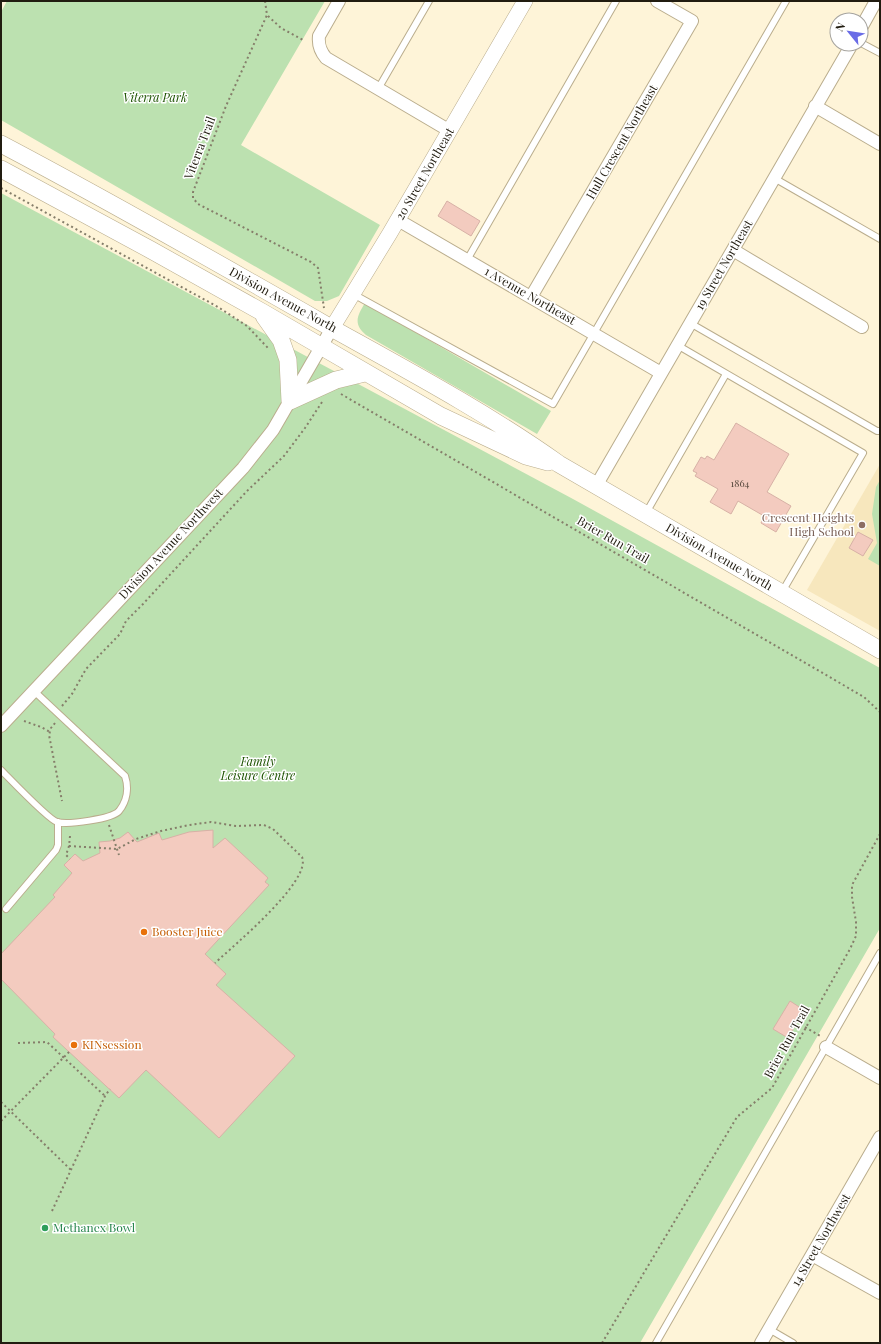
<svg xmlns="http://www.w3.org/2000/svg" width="881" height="1344" font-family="'Playfair Display',serif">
<rect width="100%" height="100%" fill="#fef4d8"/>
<path fill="#f7e7bd" d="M880 464V631L807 590Z"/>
<path fill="#bce1b0" d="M7 1H325L241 145 380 225 339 296 327 301H315L1 120V12Z
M1 193 573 499 880 668V928L640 1343H1Z
M365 303 551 411 537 434 366 335C353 324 357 316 365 303Z
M880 480V566L868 559 877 543 872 514 876 487Z"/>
<path fill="#f3cbbf" stroke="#d7b1a6" d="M447 201 480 221 471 236 438 216Z
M736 423 789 454 767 492 791 506 776 532 761 523 764 516 738 501 731 514 710 502 718 489 695 476 697 473 693 471 701 457 705 459 707 456 714 460Z
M858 532 873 540 863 556 849 548Z
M213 830V848L225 838 268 878 265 882 269 885 205 954 226 974 216 985 295 1056 219 1138 146 1070 119 1098 53 1037 55 1034 1 979V954L55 897 53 895 72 873 64 865 75 854 83 861 100 853 99 842 110 841 120 838 128 832 137 842 159 833 162 840 189 832Z
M790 1001 804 1010 788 1038 773 1029Z"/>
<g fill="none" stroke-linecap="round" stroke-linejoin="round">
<defs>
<path id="service" d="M861 43 880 53
M378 89 429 1
M774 178 880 239
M467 260 616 1
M353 294 553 404 786 1
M690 323 877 431H880
M677 345 863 453 782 592
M646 513 726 374
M1 770C11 780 48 819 57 822 68 825 112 819 119 811 127 801 129 788 125 776L34 691
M6 909 56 850 58 845V822
M769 1329 793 1343
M656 1343 880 953"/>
<path id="minor" d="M339 1 319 36C318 45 320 51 326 58L450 131
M861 28 876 1
M815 106 880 144
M398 220 661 373
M733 250 862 327
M531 297 692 21 657 1
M596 486 852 44
M1 726 243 468 273 430 332 328
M826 1047 880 1078
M812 1255 880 1293
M761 1343 880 1137"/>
<path id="tertiary" d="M332 328 390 233 525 1"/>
<path id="secondary" d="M1 144C111 202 218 263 326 325 405 369 486 412 559 464L880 650
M1 169 151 250 262 312 441 416 526 456 548 462
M264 316 281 340 288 360 290 401 336 380 365 373"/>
</defs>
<use href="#service" stroke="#baad8d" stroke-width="8"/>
<use href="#minor" stroke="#baad8d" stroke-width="14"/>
<use href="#tertiary" stroke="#baad8d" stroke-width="16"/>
<use href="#secondary" stroke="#baad8d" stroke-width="18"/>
<path stroke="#857e6a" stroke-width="2" stroke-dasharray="2 3" stroke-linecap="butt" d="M265 1 267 15 226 106 193 192V198L198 204 311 262 318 268 324 308
M268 16 281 28 303 40
M1 188 218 307 247 326 268 348
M341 394 864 697 880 712
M62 706 72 694 86 669 120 634 126 621 143 604 247 491 284 456 305 428 322 402
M24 721 41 727 50 732
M55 723 51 728 49 735 62 801
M109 825 119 855
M70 836 69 846 66 855 70 859
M69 846 117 849 136 839 161 831 189 825 211 822 236 826 264 825 273 829 302 857C312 881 233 946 215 963
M805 1027 822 1037
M18 1043 47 1042 105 1096
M1 1102 71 1170
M1 1121 69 1052
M52 1211 105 1096 110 1089
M602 1343 737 1117 772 1088 850 949 856 936V922L852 897V885L880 834"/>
<use href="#service" stroke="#fff" stroke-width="6"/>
<use href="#minor" stroke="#fff" stroke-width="12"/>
<use href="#tertiary" stroke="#fff" stroke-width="15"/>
<use href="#secondary" stroke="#fff" stroke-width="17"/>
</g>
<circle fill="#8d6e63" stroke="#fff" stroke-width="1.5" cx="862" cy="525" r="4"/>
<g fill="#e8710a" stroke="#fff" stroke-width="1.5">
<circle cx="144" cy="932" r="4"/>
<circle cx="74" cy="1045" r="4"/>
</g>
<circle fill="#2e9e5b" stroke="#fff" stroke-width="1.5" cx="45" cy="1228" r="4"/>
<g text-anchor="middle" stroke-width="3" stroke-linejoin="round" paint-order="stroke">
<g font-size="10" fill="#56483c">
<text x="740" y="487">1864</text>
</g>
<g font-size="12" font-style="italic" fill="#1d5300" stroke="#fff">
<text x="155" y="102">Viterra Park</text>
<text x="258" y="766">Family<tspan x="258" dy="14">Leisure Centre</tspan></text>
</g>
<g font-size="12" fill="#211c10" stroke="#fff">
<text transform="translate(622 142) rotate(-60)" y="4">Hull Crescent Northeast</text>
<text transform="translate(200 148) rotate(-69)" y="4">Viterra Trail</text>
<text transform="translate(425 174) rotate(-60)" y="4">20 Street Northeast</text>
<text transform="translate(724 265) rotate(-60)" y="4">19 Street Northeast</text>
<text transform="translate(530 296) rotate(30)" y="4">1 Avenue Northeast</text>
<text transform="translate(283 300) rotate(29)" y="4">Division Avenue North</text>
<text transform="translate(613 540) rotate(30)" y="4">Brier Run Trail</text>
<text transform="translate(171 544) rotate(-47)" y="4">Division Avenue Northwest</text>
<text transform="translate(719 557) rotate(30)" y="4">Division Avenue North</text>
<text transform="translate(787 1042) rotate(-61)" y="4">Brier Run Trail</text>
<text transform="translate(821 1240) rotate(-60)" y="4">14 Street Northwest</text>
</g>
<g font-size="12" fill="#785e54" stroke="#fff" text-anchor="end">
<text x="854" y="522">Crescent Heights<tspan x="854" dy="14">High School</tspan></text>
</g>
<g font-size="12" fill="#c56008" stroke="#fff" text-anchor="start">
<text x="152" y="936">Booster Juice</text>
<text x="82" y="1049">KINsession</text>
</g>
<g font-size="12" fill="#27864d" stroke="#fff" text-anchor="start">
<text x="53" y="1232">Methanex Bowl</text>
</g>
</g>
<rect width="881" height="1344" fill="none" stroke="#211c10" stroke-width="4"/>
<g transform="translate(849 32) rotate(300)"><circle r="19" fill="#ffffff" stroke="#a6a49f"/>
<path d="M0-3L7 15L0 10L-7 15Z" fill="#6a6ce6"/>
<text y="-6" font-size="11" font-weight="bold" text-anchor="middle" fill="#211c10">N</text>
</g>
</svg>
